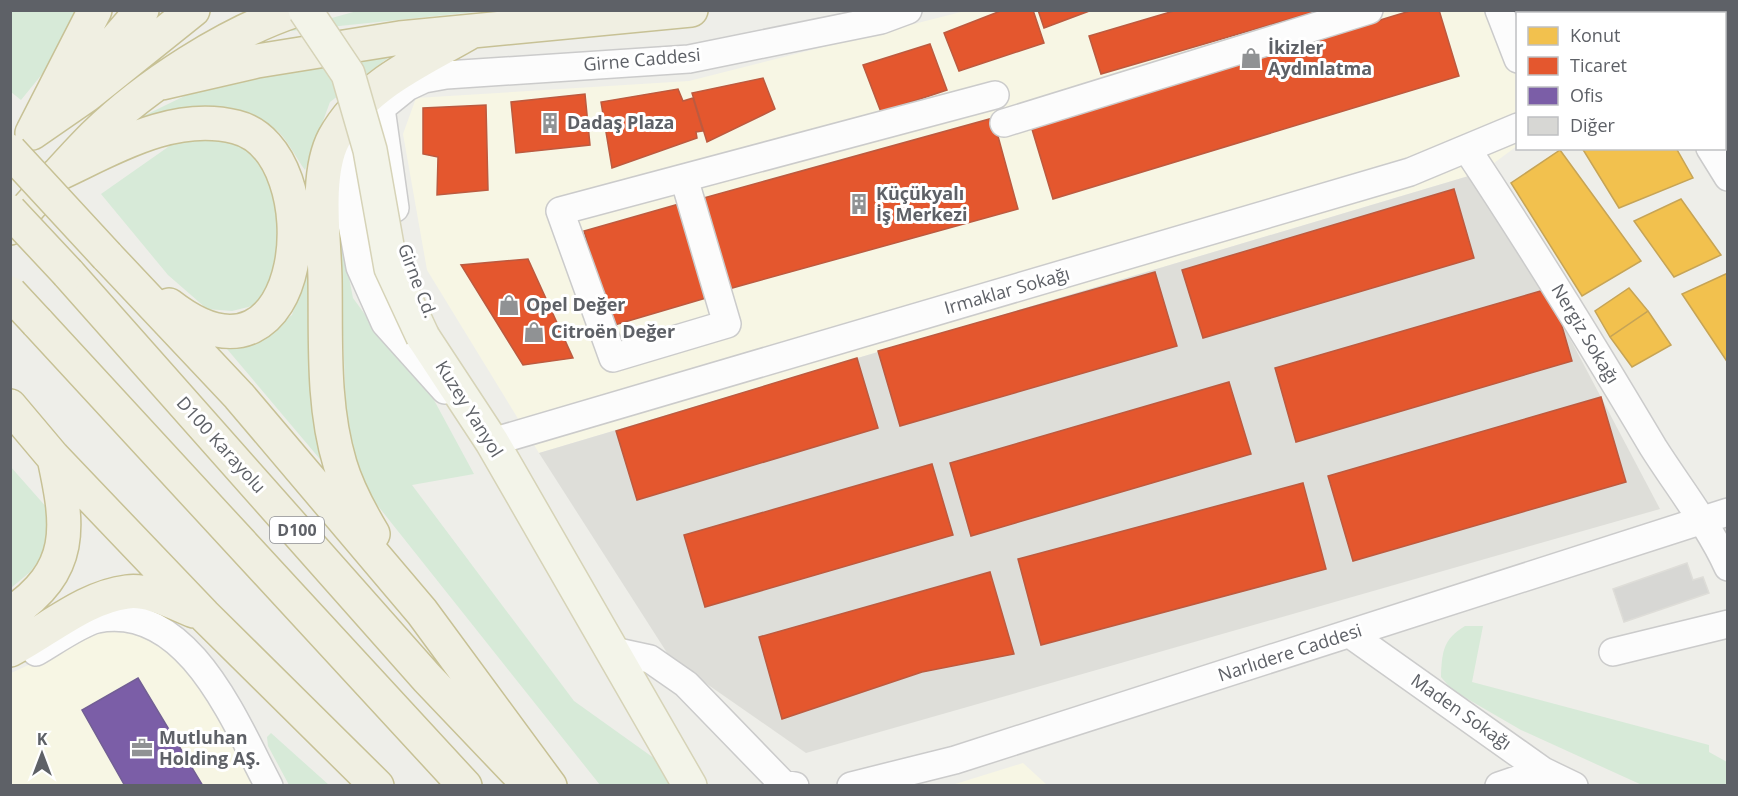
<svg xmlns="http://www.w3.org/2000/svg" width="1738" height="796" font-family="'Open Sans',sans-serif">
<rect width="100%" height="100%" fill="#eeeee9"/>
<path fill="#f7f6e4" d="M1511 10 1517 27V146L1482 172 539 453 427 270 403 134 416 98 689 81 965 11Z
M103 631 177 638 256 785 13 786 11 781V673Z
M1023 763 1047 785H952Z"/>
<path fill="#deded9" d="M1482 172 1660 509 806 753 671 659 539 453Z"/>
<path fill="#d7ead8" d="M10 11H82L65 46 21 100 11 92Z
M357 11H485L281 32Z
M401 48 330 102 305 170C296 158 287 138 275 129 234 97 180 112 133 121L199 89Z
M206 132 247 139 275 181 283 249 260 304 232 311 207 309 168 275 101 194 178 140Z
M339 227 353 298 395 356 428 389 474 474 412 485 574 701 658 761 675 785H600L374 501 351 452 347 438Z
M312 255 309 382 330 471 227 349 259 339 292 315Z
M10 466 48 509 51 545 30 572 11 588Z
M1465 626H1483L1472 682 1709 745V752L1727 762V785H1642L1521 730 1452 690 1441 677C1442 652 1443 639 1465 626Z
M271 733 329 785H289L268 746 267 737Z"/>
<path fill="#f2c14e" stroke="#c6a456" stroke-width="1.5" d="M1526 10H1596L1597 14H1527Z
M1615 10H1704L1705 14H1616Z
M1582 148H1676L1693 178 1619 208Z
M1560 150 1641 261 1582 296 1511 183Z
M1681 199 1721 255 1674 277 1634 221Z
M1728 273V363L1682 294Z
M1629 288 1648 311 1610 337 1595 311Z
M1648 311 1671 345 1632 367 1610 337Z"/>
<path fill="#e4572e" stroke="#bc5a3f" stroke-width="1.5" d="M1003 10H1033L1044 43 959 71 944 33Z
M1038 10H1092L1044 28Z
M1177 10H1321L1101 74 1089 36Z
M1413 10H1439L1459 76 1053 199 1031 126Z
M930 44 947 90 881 112 863 65Z
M763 78 775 109 707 142 692 93Z
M678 89 683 101 693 98 703 131 696 132 697 138 612 168 601 102Z
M585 94 590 145 516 153 511 102Z
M486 105 488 190 437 195 438 157 423 154V108Z
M993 118 1018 209 725 290 700 199Z
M1454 189 1474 258 1203 338 1182 270Z
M686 202 713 296 611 326 584 231Z
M528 259 573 358 523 365 461 265Z
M1155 272 1177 346 900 426 878 351Z
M1551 288 1572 361 1296 442 1275 368Z
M857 358 878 428 637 500 616 431Z
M1229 382 1251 454 971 536 950 463Z
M1601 397 1626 482 1353 561 1328 476Z
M932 464 953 535 705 607 684 535Z
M1303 483 1326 569 1041 645 1018 559Z
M990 572 1014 654 922 672 782 719 759 637Z"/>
<path fill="#7b5ea7" stroke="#725f94" stroke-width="1.5" d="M138 678 203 786H125L82 710Z"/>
<path fill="#d7d7d4" stroke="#deddd8" stroke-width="1.5" d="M1687 563 1693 580 1703 577 1709 593 1624 622 1613 589Z"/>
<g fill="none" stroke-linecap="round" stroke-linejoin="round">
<defs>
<path id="minor" d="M1499 10 1518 59
M1724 58H1728
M381 108 395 208
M1004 123 1369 10
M1710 148 1728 177
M1467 149C1532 247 1593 346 1653 447 1677 485 1710 527 1728 567
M684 178 727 324 613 358 560 211 995 95
M445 390 385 323 360 267 348 203V167L356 134 381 108 407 87 424 79 446 75 689 59 881 20 908 10
M492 442 1410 172 1518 127
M1350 634 1543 771 1574 786
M613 651 650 659 686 684 783 784 795 786
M36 652C52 643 80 623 97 619 188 601 235 722 269 786
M1613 652 1728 624
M851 786 955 760 1728 512
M1499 786 1543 771"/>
<path id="major" d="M423 337 492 442 690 786"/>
<path id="highway" d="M84 77 142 10
M162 83 257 61 400 38 691 10
M33 131 95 10
M32 133 87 95 193 10
M58 174C112 149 173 111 236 127 332 151 309 414 169 305
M10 228C38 197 65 165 94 136 146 85 227 33 296 10
M107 256 239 396 422 612 550 786
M68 273 427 678 526 782
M37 322 465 786
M10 406 53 457 204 615 377 786
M373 534C360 512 347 488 340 464 322 405 326 339 325 278 324 237 315 174 334 138 363 85 419 62 469 33
M10 614C75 570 69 527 54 458
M10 650C47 631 85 597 127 592 149 589 174 603 194 611"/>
</defs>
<use href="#minor" stroke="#cbcbcb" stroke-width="30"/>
<use href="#major" stroke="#d6d3b7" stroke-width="36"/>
<use href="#highway" stroke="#c7c195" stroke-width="36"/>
<use href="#minor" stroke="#fcfcfc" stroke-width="27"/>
<use href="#major" stroke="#f3f4e9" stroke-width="33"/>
<use href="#highway" stroke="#f0efe2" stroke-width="33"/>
<defs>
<path id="major-bridge" d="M305 10 348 74 370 150 391 268 423 337"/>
<path id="highway-bridge" d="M10 151 107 256
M10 211 68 273
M10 293 37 322"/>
</defs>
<use href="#major-bridge" stroke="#d6d3b7" stroke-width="36" stroke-linecap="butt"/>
<use href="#highway-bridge" stroke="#c7c195" stroke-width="36" stroke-linecap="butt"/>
<use href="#major-bridge" stroke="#f3f4e9" stroke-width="33"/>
<use href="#highway-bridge" stroke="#f0efe2" stroke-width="33"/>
</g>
<defs>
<symbol id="shop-bare" viewBox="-9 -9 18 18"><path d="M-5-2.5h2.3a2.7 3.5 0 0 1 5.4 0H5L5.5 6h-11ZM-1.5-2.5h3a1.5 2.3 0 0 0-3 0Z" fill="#909294" stroke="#fff" stroke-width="2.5" paint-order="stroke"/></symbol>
<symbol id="building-bare" viewBox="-9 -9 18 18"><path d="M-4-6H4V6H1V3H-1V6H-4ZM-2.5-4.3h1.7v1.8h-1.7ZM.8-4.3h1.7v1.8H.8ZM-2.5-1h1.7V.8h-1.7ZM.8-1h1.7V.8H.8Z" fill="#909294" stroke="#fff" stroke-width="2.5" paint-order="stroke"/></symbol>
<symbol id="office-bare" viewBox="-9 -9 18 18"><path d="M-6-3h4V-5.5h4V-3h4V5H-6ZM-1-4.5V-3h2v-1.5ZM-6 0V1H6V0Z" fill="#909294" stroke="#fff" stroke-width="2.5" paint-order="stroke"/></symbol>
</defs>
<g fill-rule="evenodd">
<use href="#shop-bare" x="1236" y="43" width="30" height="30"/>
<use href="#building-bare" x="535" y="108" width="30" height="30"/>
<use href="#building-bare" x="844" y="189" width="30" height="30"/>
<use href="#shop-bare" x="494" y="290" width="30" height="30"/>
<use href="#shop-bare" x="519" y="317" width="30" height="30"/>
<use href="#office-bare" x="127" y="733" width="30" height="30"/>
</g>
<g text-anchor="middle" stroke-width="6" stroke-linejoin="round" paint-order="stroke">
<rect fill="#fff" stroke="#8e9095" stroke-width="1.5" x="270" y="517" width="54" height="26" rx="4.5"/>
<g font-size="16" font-weight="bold" fill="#5e6167">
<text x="297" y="536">D100</text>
</g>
<g font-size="18" font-weight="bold" fill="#5e6167" stroke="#fff" text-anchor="start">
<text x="1268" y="54">İkizler<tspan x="1268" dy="21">Aydınlatma</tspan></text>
<text x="567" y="129">Dadaş Plaza</text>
<text x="876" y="200">Küçükyalı<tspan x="876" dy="21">İş Merkezi</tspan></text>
<text x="526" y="311">Opel Değer</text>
<text x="551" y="338">Citroën Değer</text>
<text x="159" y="744">Mutluhan<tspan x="159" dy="21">Holding AŞ.</tspan></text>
</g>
<g font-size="18" fill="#5e6167" stroke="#fff">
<text transform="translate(642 60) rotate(-5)" y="6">Girne Caddesi</text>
<text transform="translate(417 281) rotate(69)" y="6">Girne Cd.</text>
<text transform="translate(1007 291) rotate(-16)" y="6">Irmaklar Sokağı</text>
<text transform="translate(1585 334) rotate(59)" y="6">Nergiz Sokağı</text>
<text transform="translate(469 409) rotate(58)" y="6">Kuzey Yanyol</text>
<text transform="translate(221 445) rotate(48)" y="6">D100 Karayolu</text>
<text transform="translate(1290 653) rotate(-18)" y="6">Narlıdere Caddesi</text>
<text transform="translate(1461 712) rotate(35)" y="6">Maden Sokağı</text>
</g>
</g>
<rect width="1738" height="796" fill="none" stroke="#5e6167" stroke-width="24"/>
<rect x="1516" y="12" width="210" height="138" fill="#ffffff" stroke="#bfc0c2" stroke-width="1.5"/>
<rect x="1528" y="27" width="30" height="18" fill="#f2c14e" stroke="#bfc0c2" stroke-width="1.5"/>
<text x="1570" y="42" font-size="18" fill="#5e6167">Konut</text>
<rect x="1528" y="57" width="30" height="18" fill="#e4572e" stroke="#bfc0c2" stroke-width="1.5"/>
<text x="1570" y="72" font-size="18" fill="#5e6167">Ticaret</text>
<rect x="1528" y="87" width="30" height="18" fill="#7b5ea7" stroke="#bfc0c2" stroke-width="1.5"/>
<text x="1570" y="102" font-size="18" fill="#5e6167">Ofis</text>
<rect x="1528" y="117" width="30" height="18" fill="#d7d7d4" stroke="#bfc0c2" stroke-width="1.5"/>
<text x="1570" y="132" font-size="18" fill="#5e6167">Diğer</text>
<g transform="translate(42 754)" stroke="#ffffff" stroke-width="4.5" paint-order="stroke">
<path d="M0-4.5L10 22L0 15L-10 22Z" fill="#5e6167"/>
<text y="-9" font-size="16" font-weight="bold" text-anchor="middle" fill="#5e6167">K</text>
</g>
</svg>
